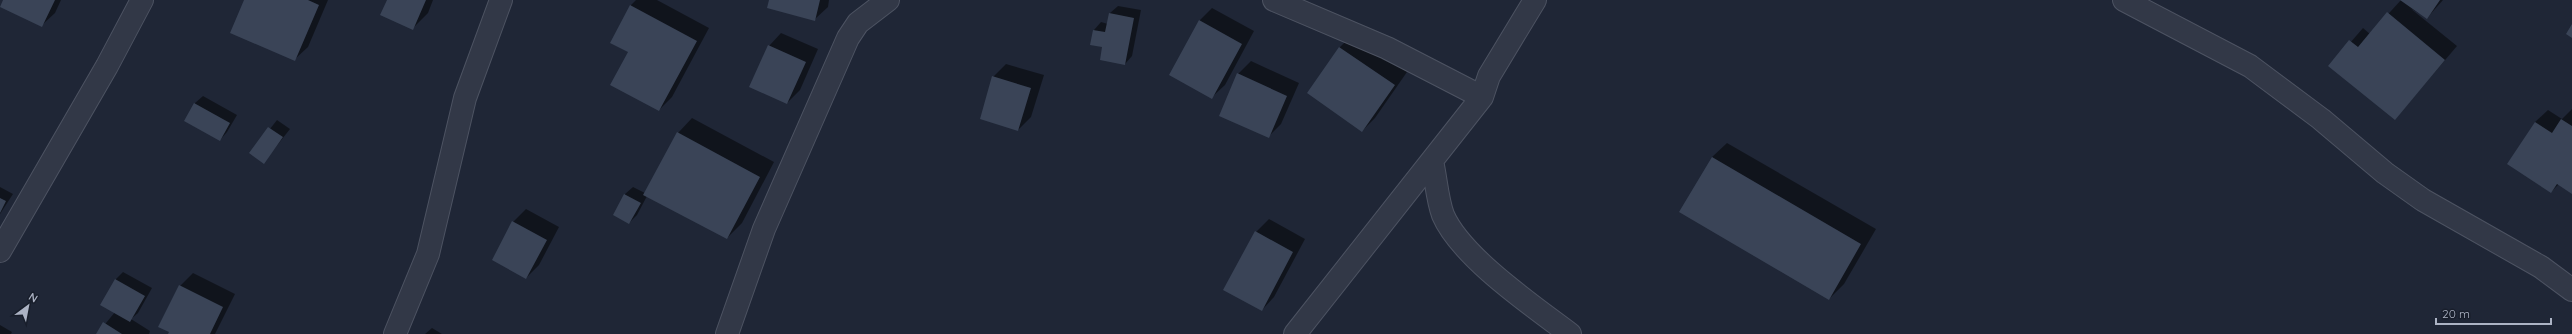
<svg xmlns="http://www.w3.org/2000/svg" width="2572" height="334" font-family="Quicksand,sans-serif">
<rect width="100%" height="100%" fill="#1f2636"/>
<path fill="#0007" d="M5 0H61L55 13 42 25Z
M245 0H328L308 47 295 59Z
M388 0H433L428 13 413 28Z
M636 0H657L709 28 672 97 659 110 629 52 631 5Z
M770 0H829L828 7 815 19Z
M2401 0H2443L2427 18 2410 8 2457 46 2395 119 2330 66 2363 28 2370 34Z
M1118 6 1141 10 1132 56 1125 64 1104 46 1094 30 1101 22 1108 24 1110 13Z
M1212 8 1254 31 1225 85 1212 97 1199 21Z
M781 33 818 49 800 90 787 103 769 46Z
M1352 35 1407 72 1375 118 1362 131 1339 48Z
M1251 61 1299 83 1281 124 1269 136 1238 74Z
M1006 64 1044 75 1031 117 1018 130 993 77Z
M203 96 237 115 227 132 220 140 185 121 195 103Z
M2572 109V193L2559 184 2551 192 2535 122 2548 110 2562 119Z
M692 118 774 162 742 223 727 238 647 196 637 215 629 223 625 194 633 187 645 193 678 133Z
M277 120 290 129 264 162 251 153Z
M1727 143 1876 229 1844 284 1829 299 1712 157Z
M0 187 13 194 0 214Z
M526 209 559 227 539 265 526 278 513 222Z
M1269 219 1305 239 1274 297 1262 310 1256 232Z
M123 272 152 288 138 313 131 319 150 331 149 334H97L115 312V280Z
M193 273 235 294 215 334H169L180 286Z
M0 325 12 332 11 334H0Z
M432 328 442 334H425Z"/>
<path fill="#3a4457" d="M3 0H55L42 27 0 7Z
M244 0H308L319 5 295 61 230 33Z
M387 0H426L413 30 380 15Z
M769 0H820L815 21 767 8Z
M2400 0H2440L2427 19Z
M630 5 697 41 659 111 610 85 628 52 610 43Z
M2387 12 2445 60 2395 120 2328 66 2349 40 2358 47Z
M1109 13 1134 18 1125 65 1100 60 1102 47 1090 45 1093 30 1105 32Z
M1199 20 1242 44 1212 99 1169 75Z
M2572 24V38L2566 34Z
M768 45 806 62 787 104 749 87Z
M1339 47 1395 85 1362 132 1307 93Z
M1237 73 1287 96 1269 138 1219 116Z
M992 76 1031 88 1018 131 980 119Z
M194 103 230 123 220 141 184 121Z
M2561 119 2572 126V194L2557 184 2551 193 2507 164 2535 122 2552 133Z
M268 127 283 137 264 164 249 153Z
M677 132 760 177 727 239 643 195Z
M1712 157 1861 244 1829 300 1679 212Z
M624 194 641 203 629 224 613 215Z
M0 198 6 201 0 213Z
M512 221 547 240 526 279 492 260Z
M1255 231 1293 252 1262 311 1223 290Z
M115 279 145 296 130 322 100 305Z
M179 285 223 307 210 334H168L169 332 158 327Z
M103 322 122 334H96Z"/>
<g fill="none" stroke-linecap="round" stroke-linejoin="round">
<defs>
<path id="minor" d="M1274 0 1387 48 1482 97
M2124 0 2250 66 2321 119 2385 173 2423 200 2541 267 2572 290
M1432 161C1436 178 1437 199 1443 215 1461 257 1533 306 1570 334
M0 251 107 66 142 0
M395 334 428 254 465 98 501 0
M727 334 764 229 848 38 858 23 888 0
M1295 334 1482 97 1489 76 1535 0"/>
</defs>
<use href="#minor" stroke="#4d5362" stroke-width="24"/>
<use href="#minor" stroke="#323847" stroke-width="22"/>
</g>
<g transform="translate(28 306) rotate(32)" stroke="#181e2b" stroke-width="3" paint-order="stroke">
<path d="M0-3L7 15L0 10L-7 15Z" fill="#acb3c4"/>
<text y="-6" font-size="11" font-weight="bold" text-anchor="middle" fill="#acb3c4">N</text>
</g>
<path d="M2436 318v6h115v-6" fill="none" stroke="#acb3c4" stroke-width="2"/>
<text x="2442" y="318" font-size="12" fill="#acb3c4" stroke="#181e2b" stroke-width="3" paint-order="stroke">20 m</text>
</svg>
